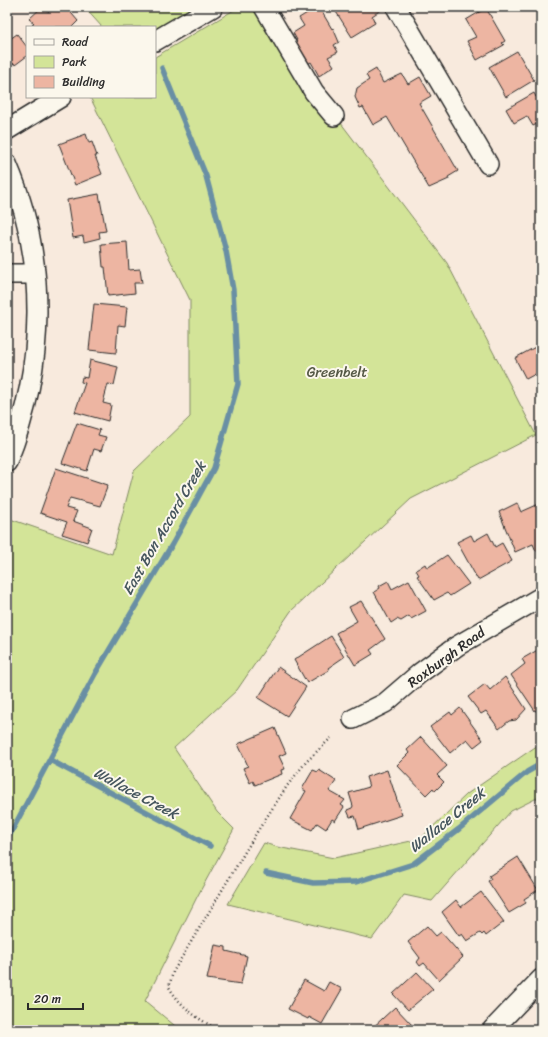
<svg xmlns="http://www.w3.org/2000/svg" width="548" height="1037" font-family="Sriracha,sans-serif">
<rect width="100%" height="100%" fill="#f8eadd"/>
<filter id="ink" filterUnits="userSpaceOnUse"><feTurbulence type="fractalNoise" baseFrequency=".025" numOctaves="2"/><feDisplacementMap in="SourceGraphic" scale="8" xChannelSelector="R" yChannelSelector="G"/><feConvolveMatrix kernelMatrix="1 2 1 2 8 2 1 2 1" color-interpolation-filters="sRGB"/></filter>
<g filter="url(#ink)">
<path fill="#d3e498" stroke="#7f8862" d="M84 7H192L155 30V27H102Z
M239 7H253L447 263 536 435 411 499 291 611 237 690 174 748 217 812 234 829 197 897 145 1001 180 1030H7V518L112 554 134 471 190 417V300L90 97H155V57Z
M541 743V796L511 811 432 901 404 895 372 939 228 904 264 843 277 847 334 858 420 839 467 794Z"/>
<g fill="none" stroke-linecap="round" stroke-linejoin="round">
<path stroke="#698fa4" stroke-width="5.5" d="M50 760 210 846
M7 840 95 674 173 543 214 468 238 384 233 290 226 251 206 176 162 68
M266 873 313 883 356 882 413 864 459 829 527 772 541 764"/>
</g>
<path fill="#edb5a2" stroke="#2b2b2b" d="M42 7 48 12 54 7H66L78 21 72 27H34L32 25 34 23 29 19Z
M317 7H319L332 29 333 28 339 42 334 45 338 52 328 57 334 66 319 76 311 62 306 65 292 42 297 40 293 33 304 26 299 18Z
M333 7H383L384 8 372 16 375 23 352 37Z
M486 8 505 41 502 43 504 45 477 60 467 41 476 37 466 20Z
M17 34 27 47V56L15 65 14 63 7 68V41Z
M517 51 534 80 506 97 489 67Z
M376 69 383 83 402 74 408 84 420 77 431 96 419 103 458 171 448 177 449 179 429 188 387 117 373 125 363 107 360 108 355 97 357 88 369 80 366 75Z
M534 93 536 97 541 94V122L533 126 527 116 514 123 506 109Z
M86 134 89 143 92 142 97 156H95L102 174 75 185 59 144Z
M99 194 106 231 99 232 100 238 84 242 83 236 73 238 67 200Z
M127 242 129 270 140 269 142 283H134L135 293 108 296 105 267H103L101 244Z
M94 304 127 307 125 326 118 325 116 353 89 350Z
M541 344V371L526 379 515 358Z
M90 360 118 367 114 385 108 384 103 403 111 405 108 421 75 412 85 383 81 382 82 377 87 378Z
M77 423 100 430 98 435 106 437 101 451 94 449 87 471 62 463Z
M56 468 108 485 100 506 70 498 66 508 77 511 73 521 92 528 87 542 62 534 67 522 40 513Z
M517 503 521 512 539 504 541 509V549L536 551 533 544 515 552 499 512Z
M488 533 495 547 502 543 512 561 478 580 457 542 471 535 474 541Z
M447 555 469 584 450 596 447 593 434 600 417 576 419 575 416 570 425 564 427 568Z
M409 580 426 611 411 619 409 616 401 621 397 619 391 623 374 592 380 588 379 586 388 581 392 589Z
M361 601 385 639 370 650 373 654 355 665 336 633 357 621 349 607Z
M331 636 344 657 328 668 329 670 307 683 294 660Z
M541 648V709L535 711 511 675 525 664 522 659Z
M278 667 306 687 287 716 258 698Z
M505 677 526 709 516 720 509 721 499 729 486 711 481 714 468 697 485 684 490 690Z
M460 708 483 740 474 747 467 739 450 753 430 727 450 712 452 715Z
M275 728 286 753 279 756 285 769 281 770 282 774 255 785 253 781 250 783 243 768 248 766 238 744Z
M421 737 447 766 437 775 444 782 435 791 433 788 426 795 397 765 409 753 407 750Z
M313 770 318 772 319 770 336 781 329 791 345 800 341 805 344 807 335 821 332 819 326 829 317 823 312 830 290 819 306 791 302 789Z
M387 770 402 815 359 829 355 816 350 817 347 810 352 808 353 806 349 793 369 787 366 777Z
M518 857 538 890 524 899 526 903 509 913 488 881 491 879 489 876Z
M481 892 504 922 486 936 484 933 482 935 480 933 467 941 462 934 459 936 442 912 456 900 461 907Z
M427 926 436 936 441 932 463 957 439 980 424 963 420 966 417 962 420 958 408 942Z
M215 945 226 947V951L247 956 241 984 207 979Z
M417 972 433 989 408 1010 393 994Z
M304 980 324 991 329 982 342 989 322 1024 309 1017 308 1019 288 1009Z
M395 1007 413 1026 408 1030H370Z"/>
<g fill="none" stroke-linecap="round" stroke-linejoin="round">
<defs>
<path id="minor" d="M264 7 314 92 334 116
M396 7 488 164
M155 41 213 7
M7 130 61 97
M7 164C48 259 46 366 7 462
M7 274H34
M353 719 385 703 420 673 457 646 541 597
M492 1030 541 979"/>
</defs>
<use href="#minor" stroke="#2b2b2b" stroke-width="22"/>
<path stroke="#2b2b2b" stroke-width="2.5" stroke-dasharray="1 3" stroke-linecap="butt" d="M218 1029C198 1020 180 1006 169 987L173 972 257 832 287 786 306 762 331 738"/>
<use href="#minor" stroke="#fbf7ec" stroke-width="19"/>
</g>
</g>
<g text-anchor="middle" stroke-width="4" stroke-linejoin="round" paint-order="stroke">
<g font-size="14" fill="#555946" stroke="#fbf7ec">
<text x="337" y="377">Greenbelt</text>
</g>
<g font-size="14" fill="#2b2b2b" stroke="#fbf7ec">
<text transform="translate(446 657) rotate(-36)" y="5">Roxburgh Road</text>
</g>
<g font-size="15" font-style="italic" fill="#45555d" stroke="#fbf7ec">
<text transform="translate(164 528) rotate(-60)" y="5">East Bon Accord Creek</text>
<text transform="translate(136 793) rotate(28)" y="5">Wallace Creek</text>
<text transform="translate(447 820) rotate(-39)" y="5">Wallace Creek</text>
</g>
</g>
<rect width="548" height="1037" fill="none" stroke="#fbf7ec" stroke-width="24"/>
<rect x="12" y="12" width="524" height="1013" fill="none" stroke="#2b2b2b" stroke-width="1.5" filter="url(#ink)"/>
<rect x="26" y="26" width="130" height="72" fill="#fbf7ec" stroke="#a8a59f"/>
<rect x="34" y="39" width="20" height="6" fill="#fbf7ec" stroke="#a8a59f"/>
<text x="62" y="46" font-size="12" fill="#2b2b2b">Road</text>
<rect x="34" y="56" width="20" height="12" fill="#d3e498" stroke="#a8a59f"/>
<text x="62" y="66" font-size="12" fill="#2b2b2b">Park</text>
<rect x="34" y="76" width="20" height="12" fill="#edb5a2" stroke="#a8a59f"/>
<text x="62" y="86" font-size="12" fill="#2b2b2b">Building</text>
<path d="M28 1003v6h55v-6" fill="none" stroke="#2b2b2b" stroke-width="2"/>
<text x="34" y="1003" font-size="12" fill="#2b2b2b" stroke="#fbf7ec" stroke-width="3" paint-order="stroke">20 m</text>
</svg>
